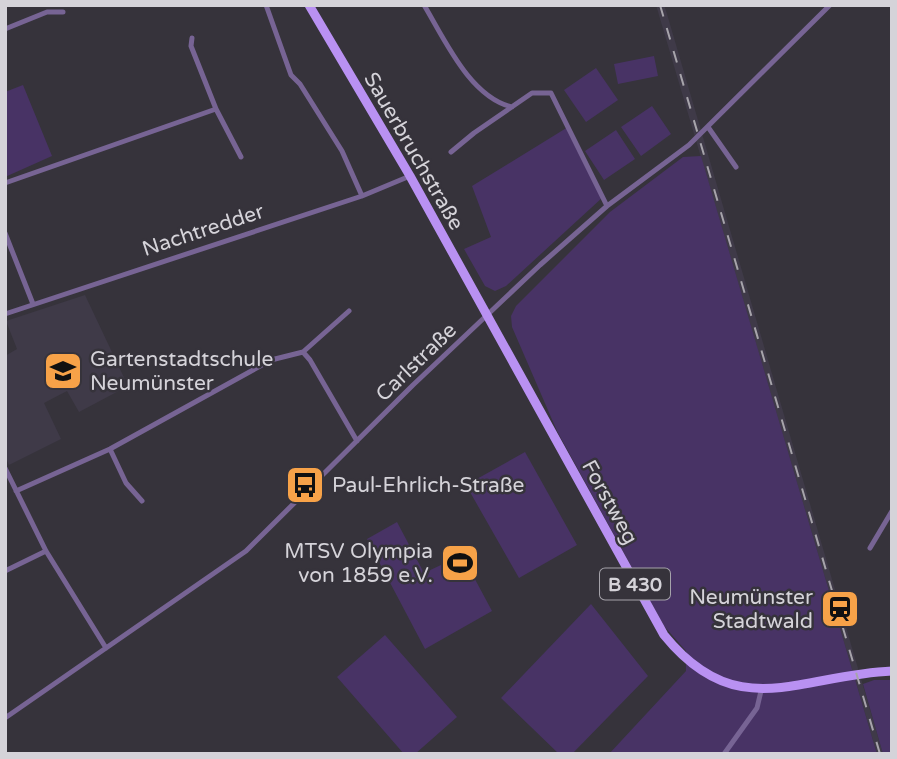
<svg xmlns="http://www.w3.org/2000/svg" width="897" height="759" font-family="'Varela Round',sans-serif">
<rect width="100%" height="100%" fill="#36333b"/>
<path fill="#3f3a48" d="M656 5H664L667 14 883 754H877Z
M85 295 128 386 79 412 67 391 44 403 61 439 9 465 5 456V356L17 349 6 321Z"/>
<path fill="#483365" d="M654 56 658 76 618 84 614 64Z
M596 68 618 100 586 122 564 90Z
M23 85 52 156 5 177V92Z
M652 106 671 134 641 156 621 127Z
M568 127 603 197 506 286 495 291 485 286 464 249 491 237 472 186Z
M616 130 635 159 604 180 585 151Z
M701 156 877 754H609L686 671V651L664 626 557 431 512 327 511 316 516 306 610 212 683 157Z
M525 452 577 545 519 578 466 485Z
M397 522 424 573 462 555 492 611 425 649 367 539Z
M591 604 648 676 572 754H559L501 698Z
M385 635 457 717 415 754H404L337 677Z
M874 680H892V754H883L863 684Z"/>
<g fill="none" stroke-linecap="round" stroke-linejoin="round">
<path stroke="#776494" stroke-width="5" d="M266 5 291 75 300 84 342 151 362 196
M424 5C445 40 470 97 512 107
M5 29 47 12H63
M192 38 191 46 216 109 241 157
M708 127 736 167
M451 152 474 133 532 93H551L607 206
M5 183 216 109
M5 233 33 304
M5 314 362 196 410 176
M303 352 349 311
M110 449 126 483 142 501
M5 468 46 551 106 648
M16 491 110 449 271 360 303 352 310 360 357 441
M870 548 892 511
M5 571 46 551
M5 718 246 551 413 385 540 265 607 206 689 145 830 5
M724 754 757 708 761 691"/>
<path stroke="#b991f2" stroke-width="9" d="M309 5 410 176 664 635C737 725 799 675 892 671"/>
<path stroke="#a7a4ab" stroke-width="2" stroke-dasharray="12 12" stroke-linecap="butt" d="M660 5 880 754"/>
</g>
<defs>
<symbol id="school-square" viewBox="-11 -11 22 22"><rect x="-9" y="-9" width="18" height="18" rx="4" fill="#f7a248" stroke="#36333b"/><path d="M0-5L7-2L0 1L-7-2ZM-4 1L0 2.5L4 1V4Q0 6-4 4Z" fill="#111"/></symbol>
<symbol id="bus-square" viewBox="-11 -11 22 22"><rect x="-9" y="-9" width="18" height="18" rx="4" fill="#f7a248" stroke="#36333b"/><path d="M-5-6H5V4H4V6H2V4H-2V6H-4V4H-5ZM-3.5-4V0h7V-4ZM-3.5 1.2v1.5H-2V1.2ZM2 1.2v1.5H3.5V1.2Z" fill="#111"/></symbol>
<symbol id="stadium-square" viewBox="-11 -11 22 22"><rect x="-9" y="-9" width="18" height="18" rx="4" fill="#f7a248" stroke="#36333b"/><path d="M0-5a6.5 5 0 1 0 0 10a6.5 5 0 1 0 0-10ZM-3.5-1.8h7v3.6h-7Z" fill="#111"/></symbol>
<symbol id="station-square" viewBox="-11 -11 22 22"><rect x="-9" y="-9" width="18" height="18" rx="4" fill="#f7a248" stroke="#36333b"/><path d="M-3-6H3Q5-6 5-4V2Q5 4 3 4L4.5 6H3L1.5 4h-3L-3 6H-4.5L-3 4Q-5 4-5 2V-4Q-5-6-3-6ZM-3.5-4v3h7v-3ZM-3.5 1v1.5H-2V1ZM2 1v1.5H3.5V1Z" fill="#111"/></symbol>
</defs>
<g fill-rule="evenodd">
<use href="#school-square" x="41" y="349" width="44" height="44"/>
<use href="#bus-square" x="283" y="463" width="44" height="44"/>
<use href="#stadium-square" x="438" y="541" width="44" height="44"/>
<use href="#station-square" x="818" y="587" width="44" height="44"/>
</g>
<g text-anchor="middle" stroke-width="5" stroke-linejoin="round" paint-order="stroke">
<rect fill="#36333b" stroke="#a5a3aa" stroke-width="2" x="600" y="568.5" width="70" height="31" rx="5"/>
<g font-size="19" font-weight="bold" fill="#d5d3d9">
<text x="635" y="591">B 430</text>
</g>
<g font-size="21" fill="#d5d3d9" stroke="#36333b">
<text transform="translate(414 151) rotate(60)" y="7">Sauerbruchstraße</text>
<text transform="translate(203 230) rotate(-18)" y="7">Nachtredder</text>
<text transform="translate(416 362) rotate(-44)" y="7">Carlstraße</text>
<text transform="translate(610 502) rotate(61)" y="7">Forstweg</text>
</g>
<g font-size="21" fill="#d5d3d9" stroke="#36333b" text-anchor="start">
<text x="90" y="366">Gartenstadtschule<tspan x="90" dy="24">Neumünster</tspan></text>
<text x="332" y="492">Paul-Ehrlich-Straße</text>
<text x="433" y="558" text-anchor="end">MTSV Olympia<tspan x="433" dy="24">von 1859 e.V.</tspan></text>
<text x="813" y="604" text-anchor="end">Neumünster<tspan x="813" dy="24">Stadtwald</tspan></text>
</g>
</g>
<rect width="897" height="759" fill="none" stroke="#d5d3d9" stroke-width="14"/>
</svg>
